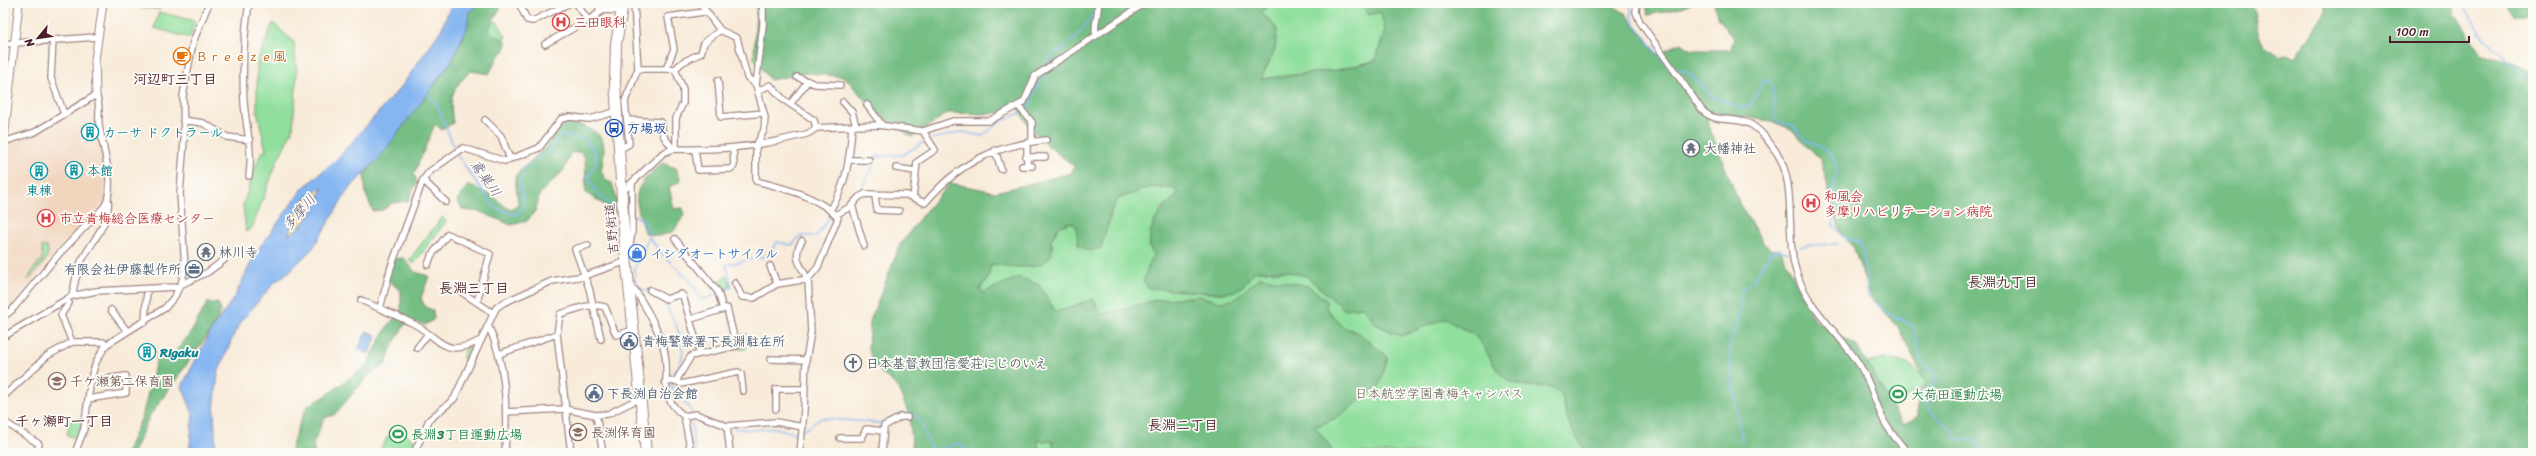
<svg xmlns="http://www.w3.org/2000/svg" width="2536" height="456" font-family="Sriracha,'Klee One',sans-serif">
<rect width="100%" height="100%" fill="#fdfcf7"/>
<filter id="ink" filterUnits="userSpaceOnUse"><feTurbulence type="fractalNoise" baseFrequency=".025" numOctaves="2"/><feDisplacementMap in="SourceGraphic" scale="8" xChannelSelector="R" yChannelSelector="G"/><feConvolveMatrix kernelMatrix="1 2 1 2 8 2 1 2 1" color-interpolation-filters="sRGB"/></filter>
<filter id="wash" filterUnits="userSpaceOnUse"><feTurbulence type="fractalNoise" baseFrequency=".012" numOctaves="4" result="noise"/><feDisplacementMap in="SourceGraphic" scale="16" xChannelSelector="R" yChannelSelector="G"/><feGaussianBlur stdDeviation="0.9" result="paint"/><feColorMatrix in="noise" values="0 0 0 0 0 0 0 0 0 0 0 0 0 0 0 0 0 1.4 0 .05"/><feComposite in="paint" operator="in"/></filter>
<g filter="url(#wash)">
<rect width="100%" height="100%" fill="#f8ebd9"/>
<path fill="#f1d5bd" d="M88 101 97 105 106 183 104 203 57 251 12 307 3 305V182L7 143 34 135Z"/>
<path fill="#90df9d" stroke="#6d7f64" d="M142 3H161L160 9 141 8Z
M1272 3H1360L1369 15 1381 12 1385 31 1375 61 1337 70 1261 79 1277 29 1261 12Z
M159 12 195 21 190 38 154 28Z
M497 21 506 37 490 45 481 30Z
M273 23 294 42 297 74 293 129 278 159 252 228 246 232 243 205 261 152 266 151 257 110V62Z
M1151 187 1175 189 1178 195 1160 210 1149 245 1153 256 1146 273C1172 284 1206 300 1235 290 1244 287 1249 278 1254 271H1285L1306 276 1344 309 1364 307 1377 325 1401 336 1446 318C1455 327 1469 329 1477 338 1493 355 1491 376 1518 384 1537 390 1540 380 1562 394 1565 418 1572 435 1588 453H1333L1327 442 1314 427 1336 418 1360 334 1342 326 1326 308 1260 277 1234 300 1221 302 1199 296 1156 300 1100 315 1093 299 1056 312 1039 285 1001 287 982 294 980 289 988 278 991 264 1032 267 1053 248 1051 240 1059 227 1070 222 1076 225 1108 226 1112 209 1118 198Z
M442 217 446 221 414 264 409 260Z
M42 246 47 247V250L49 251 45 261 28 280 35 266 38 267V262H42Z
M727 276 731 286 721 291 715 284Z
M747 334 746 349H739L736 335Z
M476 344 477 345 468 363 463 359 464 350Z
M1884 359C1904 360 1916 367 1929 382L1893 405 1865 364Z
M82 419 78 439 67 435 70 420Z
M395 425 417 443 412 453H378Z
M1037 441H1052L1068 453H1041Z"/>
<path fill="#74be84" stroke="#5f6e58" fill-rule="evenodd" d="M479 3H503L488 30 493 35 506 40 505 50 498 57 489 74 471 71C451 90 449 96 453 123L442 130 435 124 414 174 417 182 408 201 392 203 383 210 373 211 366 195 364 175C382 155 397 133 413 112 437 81 465 52 469 12Z
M754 3H1272L1261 12 1277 29 1275 50 1261 79 1337 70 1375 61 1385 31 1381 12 1369 15 1360 3H1609L1625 13 1658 55 1680 43 1692 50H1730L1734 39 1717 16 1714 3H2248C2264 18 2246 37 2279 56L2287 54 2295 58 2326 11 2324 3H2455L2454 12 2482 55C2498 58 2521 61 2533 74V453H1588C1572 435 1565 418 1562 394 1540 380 1537 390 1518 384 1491 376 1493 355 1477 338 1469 329 1455 327 1446 318L1401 336 1377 325 1364 307 1344 309 1306 276 1285 271H1254C1249 278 1244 288 1235 291 1219 296 1168 289 1148 288L1143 281 1153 256C1142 230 1159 211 1178 194L1175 189 1151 187 1118 199 1112 209 1101 248 1089 251 1078 245 1076 225 1070 222 1059 227 1051 240C1060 275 1011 267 991 264L988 278 980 288 982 293 1019 277 1039 285 1056 312 1094 299 1101 315 1156 300 1199 296 1221 302 1234 300 1260 277 1309 286 1327 301 1326 308 1342 326 1360 334 1388 357 1379 387 1336 418 1315 427 1327 442 1333 453H1068L1065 450H1054L1052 441H1037L1041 453H913L909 414 897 386 875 367 868 348 870 321 900 245 923 214 950 183 996 192 1072 173 1074 166C1054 150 1027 132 1019 107L991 114 948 113 912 137 875 112 845 77 808 73 770 80 754 58 756 7ZM1708 112 1771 121 1791 129 1821 160 1840 232 1853 246 1870 295 1898 327 1926 383 1917 394 1918 416 1903 425 1856 345 1814 320 1780 249 1772 250 1764 244 1740 205 1709 126Z
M1646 3H1693L1681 8 1648 15Z
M2506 3H2533V12L2514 16Z
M572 122C604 133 608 138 601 171L607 181 612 183 616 197 617 213 586 193 585 158 580 152 570 153 564 170 540 193 535 211 527 221 511 225 481 212 463 210 457 201 468 185 491 195 510 210 518 205 515 176 546 147 560 126Z
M662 163 676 168 681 181 669 187 674 209 683 208 684 215 673 232 659 236 646 234C633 196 630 190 662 163Z
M404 258 415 272 429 276 421 298 425 307 433 310 434 319 425 325 417 322 405 324 391 348 386 364 369 375 334 415 324 418 313 445 315 453H290L296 432 307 406 324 397 367 365 387 327 401 310V291L383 276 389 259Z
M207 303H218L221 311 212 329 149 417 133 453H126L142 417 158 353 168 361 192 331Z"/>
<path fill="#eeda9e" stroke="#9c7c64" d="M322 186C319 207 305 225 288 235L300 203Z"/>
<path fill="#85b6f1" stroke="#686a8e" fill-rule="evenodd" d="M452 3H479L469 12 467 28 451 62 380 157 348 190 313 248 289 272 275 282 242 320 234 334 218 373 214 411 216 453H189L193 414 182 386 212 329 235 296 255 254 303 188 336 160 401 87 441 30ZM322 187C319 206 305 226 288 235L300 203Z
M367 331 377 336 368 354 358 349Z"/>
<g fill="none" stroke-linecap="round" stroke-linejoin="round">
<path stroke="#85b6f1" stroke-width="1.5" d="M1631 3V16L1635 24 1669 68
M2463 3 2480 33 2533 84
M1045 68 1047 60 1075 39 1096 11
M1675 68 1689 73 1714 97 1742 108 1751 105 1762 82 1768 80C1777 89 1772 108 1776 120L1782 124 1792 125 1806 140 1827 151 1832 156 1837 168 1833 192 1838 200 1833 224 1842 236 1858 241 1862 246 1868 296 1885 311 1912 325 1914 329C1920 349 1914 361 1935 372 1941 381 1930 385 1925 392 1923 410 1939 418 1951 429 1954 431 1954 437 1958 439 1962 441 1968 438 1973 439L1987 453
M427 93 436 103 456 152
M1025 112 1027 111 1045 71
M931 139 962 132 982 136 1001 121 1021 113
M457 155 495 208 516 215 524 206 520 182 524 168 551 149 561 135 586 140C599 157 600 159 588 178L600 196 619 211
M858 195 872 169 875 158 879 156 903 155 927 140
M834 212 842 208
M634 215 644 221 649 237 663 255 692 283 701 299H706L732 287 726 265 767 256 777 242 792 245 800 236H817L831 214
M649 237 634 269 635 282 642 289 665 302 678 330 683 352 680 365 673 373 671 380
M1800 247 1809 245 1837 244
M671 384C675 401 690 402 692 414
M691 417 695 453
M692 417 700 418
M734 428 752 430 775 428 794 433 806 429 821 418 880 423 902 413H911L921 422 930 447 937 451 958 443 973 453
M1742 441 1731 376 1730 342 1738 322 1742 289 1752 282 1770 253 1779 250 1789 253
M1055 453H1060"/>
</g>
</g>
<g filter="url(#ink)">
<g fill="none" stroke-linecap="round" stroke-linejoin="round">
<defs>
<path id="minor" d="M249 3C244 35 242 70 244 102 246 128 253 150 249 176
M519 3 527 20 533 21 570 3
M576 3 588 20 604 10 622 11
M599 3V11
M700 3 720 30 737 38 747 77 756 85 765 117 764 130 756 146V181C783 188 819 196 838 218L818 267 808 279 811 332 806 360 804 410 800 453
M1637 3 1636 12 1640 22 1702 110C1715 124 1734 116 1750 124 1761 130 1770 143 1777 153 1798 185 1784 237 1797 274 1809 310 1837 331 1857 361 1871 381 1874 401 1884 421 1890 433 1900 443 1908 453
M1096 36C1093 25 1099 15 1098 3
M53 40 51 78 64 114
M3 44 96 37
M545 44 588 20
M638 69H666L674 49 668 17 704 12
M666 69H675L683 62 701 53 704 43 720 30
M675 69 683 89V103L676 118V149
M797 77 815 84 840 85
M718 80 721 117 764 113
M756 85 763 25V3
M758 91 770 85 784 100 814 120 816 128
M843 102 852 112 856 126
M791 103 808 81
M867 105 882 125
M1019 107 1032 122V142
M183 120 203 123 227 137 250 140
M485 120 501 136 510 159
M627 120 661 122 663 135 673 149C715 150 753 148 794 137 802 135 809 135 816 128L878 125 923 131 953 121H989L1024 102 1035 76 1145 3
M3 142 35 132 96 95C101 104 98 115 99 125 102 146 117 188 104 207L59 254 12 310 3 317
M620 149 629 144 625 101 638 69 634 3
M695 150 698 170 730 169 734 166 733 149
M995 150 1001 169
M1026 157H1045
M848 160H869
M1022 166H1032
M1027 166V143
M896 168 915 171
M423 180 446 202
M621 193 663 153 673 149
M875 196 877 210 899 211
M913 198 917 162 935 150 923 131
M852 205 864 246
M830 210C847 185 850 156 852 127
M835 215 850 207 859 197 865 194 907 195 925 203C960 162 994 146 1046 140
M675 239 718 292 723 309
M588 245 575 249 589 288 601 339
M628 256 632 232V184
M428 265 431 256 448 234 490 254 477 302
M770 266 777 284
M735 283 742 297 754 298 777 284 808 279C800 266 792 255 802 241
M630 288 635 290C646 308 657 326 663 346 673 376 654 393 684 416L696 414 727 426 776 422 803 427
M650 290 666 299 681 294 683 296 700 354
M460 291 493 313
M72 296C74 284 77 273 81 262 90 244 111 222 108 200
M361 300C378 308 395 315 412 323 441 337 442 360 481 340
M69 303 61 315 72 342
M380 308 391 267 423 180 429 172 463 148 505 161 539 148 561 119 570 117 590 119 618 111
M111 310 127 331
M145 322 147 289
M488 325C507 365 507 409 505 453
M3 337 72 296 96 291 176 287 208 272 224 260
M417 348 428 334
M499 354 557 334
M771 359 806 360
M676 381 681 384 738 372 741 374 743 391
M665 382 676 381 691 356 736 346 727 308 691 319
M3 397 47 356 72 342H103L106 345
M88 399 126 393V376L91 381
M776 409V389H804
M506 412 564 409 596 415 608 414 640 398
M596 415 603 453
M684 416 691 453
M3 421 39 444 36 453
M727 426 730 453
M840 438H862L866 429 883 431
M75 453 84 429 91 378 96 362 106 345 165 308 175 296 182 281 185 267 180 194 184 140 183 96 193 42 209 3
M414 453 429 420 454 399 496 308 503 303 552 281 584 276 627 261
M571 453 557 334 560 314C575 310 590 302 605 307L616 335 634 330
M882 453 884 426 901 417H907"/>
<path id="tertiary" d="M96 95 95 60 103 3
M3 148 19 3"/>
<path id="trunk" d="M623 3 616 44 615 82 625 247 646 453"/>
</defs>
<use href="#minor" stroke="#a18582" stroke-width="8"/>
<use href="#tertiary" stroke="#a18582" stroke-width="9"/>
<use href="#trunk" stroke="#a18582" stroke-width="12"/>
<use href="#minor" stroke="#fff" stroke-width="5.5"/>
<use href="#tertiary" stroke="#fff" stroke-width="7"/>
<use href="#trunk" stroke="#fff" stroke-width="10"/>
</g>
</g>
<defs>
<symbol id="hospital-ring" viewBox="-11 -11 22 22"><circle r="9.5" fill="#fdfcf7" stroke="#e0444e" stroke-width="1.5"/><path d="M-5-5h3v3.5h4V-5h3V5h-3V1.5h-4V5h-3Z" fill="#e0444e"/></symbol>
<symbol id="cafe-ring" viewBox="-11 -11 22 22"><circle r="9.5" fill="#fdfcf7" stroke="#e8710a" stroke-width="1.5"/><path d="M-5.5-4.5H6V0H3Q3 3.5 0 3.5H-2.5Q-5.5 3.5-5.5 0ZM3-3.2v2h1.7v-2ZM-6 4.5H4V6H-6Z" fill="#e8710a"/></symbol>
<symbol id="bus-ring" viewBox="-11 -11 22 22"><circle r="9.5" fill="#fdfcf7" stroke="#1a4fb4" stroke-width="1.5"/><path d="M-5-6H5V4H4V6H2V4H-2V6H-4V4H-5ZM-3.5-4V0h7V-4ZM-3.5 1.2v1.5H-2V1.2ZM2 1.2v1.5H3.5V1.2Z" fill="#1a4fb4"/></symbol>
<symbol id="building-ring" viewBox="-11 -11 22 22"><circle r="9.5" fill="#fdfcf7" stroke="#0f9aa8" stroke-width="1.5"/><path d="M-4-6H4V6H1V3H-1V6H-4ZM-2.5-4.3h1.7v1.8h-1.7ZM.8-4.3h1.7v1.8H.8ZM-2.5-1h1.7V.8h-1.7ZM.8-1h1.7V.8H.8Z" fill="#0f9aa8"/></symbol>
<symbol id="temple-ring" viewBox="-11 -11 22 22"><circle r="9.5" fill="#fdfcf7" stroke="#6b7280" stroke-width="1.5"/><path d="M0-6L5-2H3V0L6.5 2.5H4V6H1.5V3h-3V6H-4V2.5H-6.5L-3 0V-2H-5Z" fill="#6b7280"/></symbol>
<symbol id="shop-ring" viewBox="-11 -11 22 22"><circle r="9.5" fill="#fdfcf7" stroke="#3f7fe0" stroke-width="1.5"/><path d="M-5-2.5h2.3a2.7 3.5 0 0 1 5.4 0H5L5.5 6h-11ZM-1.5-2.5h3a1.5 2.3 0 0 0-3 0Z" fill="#3f7fe0"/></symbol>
<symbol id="office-ring" viewBox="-11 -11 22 22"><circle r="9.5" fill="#fdfcf7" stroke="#5c6f8a" stroke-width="1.5"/><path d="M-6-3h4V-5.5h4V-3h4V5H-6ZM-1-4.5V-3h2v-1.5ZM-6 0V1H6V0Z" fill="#5c6f8a"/></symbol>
<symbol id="civic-ring" viewBox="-11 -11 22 22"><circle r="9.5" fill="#fdfcf7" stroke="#5c6f8a" stroke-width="1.5"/><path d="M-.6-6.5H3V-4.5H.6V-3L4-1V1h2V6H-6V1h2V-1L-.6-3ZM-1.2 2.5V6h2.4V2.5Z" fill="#5c6f8a"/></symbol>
<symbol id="church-ring" viewBox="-11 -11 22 22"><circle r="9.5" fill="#fdfcf7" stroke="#6b7280" stroke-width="1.5"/><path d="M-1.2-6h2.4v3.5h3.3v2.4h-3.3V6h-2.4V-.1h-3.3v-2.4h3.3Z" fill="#6b7280"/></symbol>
<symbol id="school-ring" viewBox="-11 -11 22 22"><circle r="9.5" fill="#fdfcf7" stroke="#8d6e63" stroke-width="1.5"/><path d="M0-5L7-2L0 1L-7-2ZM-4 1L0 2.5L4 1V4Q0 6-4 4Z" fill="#8d6e63"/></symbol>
<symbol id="stadium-ring" viewBox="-11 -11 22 22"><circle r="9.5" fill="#fdfcf7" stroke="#2e9e5b" stroke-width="1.5"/><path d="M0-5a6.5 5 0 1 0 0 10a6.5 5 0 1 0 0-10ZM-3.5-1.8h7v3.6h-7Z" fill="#2e9e5b"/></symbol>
</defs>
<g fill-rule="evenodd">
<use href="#hospital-ring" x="551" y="12" width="20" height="20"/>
<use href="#cafe-ring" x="172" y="46" width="20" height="20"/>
<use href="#bus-ring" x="604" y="118" width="20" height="20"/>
<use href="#building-ring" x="80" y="122" width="20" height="20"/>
<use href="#temple-ring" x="1681" y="138" width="20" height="20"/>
<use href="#building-ring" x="64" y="160" width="20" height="20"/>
<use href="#building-ring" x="29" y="161" width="20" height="20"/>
<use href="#hospital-ring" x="1801" y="193" width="20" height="20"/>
<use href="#hospital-ring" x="36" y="208" width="20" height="20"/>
<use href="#temple-ring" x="196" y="242" width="20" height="20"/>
<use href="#shop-ring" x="627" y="243" width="20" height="20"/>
<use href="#office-ring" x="184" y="259" width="20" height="20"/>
<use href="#civic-ring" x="619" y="331" width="20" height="20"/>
<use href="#building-ring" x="137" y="342" width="20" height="20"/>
<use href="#church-ring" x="843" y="353" width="20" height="20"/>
<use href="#school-ring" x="47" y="371" width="20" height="20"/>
<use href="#civic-ring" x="584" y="383" width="20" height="20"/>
<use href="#stadium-ring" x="1888" y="384" width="20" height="20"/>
<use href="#school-ring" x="568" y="422" width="20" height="20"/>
<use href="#stadium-ring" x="388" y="424" width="20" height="20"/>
</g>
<g text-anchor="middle" stroke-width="3.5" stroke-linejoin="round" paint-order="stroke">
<g font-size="13" font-weight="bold" fill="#be3a42" stroke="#fdfcf7" text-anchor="start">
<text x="574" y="27">三田眼科</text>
<text x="1824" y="201">和風会<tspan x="1824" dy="15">多摩リハビリテーション病院</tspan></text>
<text x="59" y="223">市立青梅総合医療センター</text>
</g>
<g font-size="13" font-weight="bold" fill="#c56008" stroke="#fdfcf7" text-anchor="start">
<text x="195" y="61">Ｂｒｅｅｚｅ風</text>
</g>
<g font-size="13" font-weight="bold" fill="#164399" stroke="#fdfcf7" text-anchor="start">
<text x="627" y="133">万場坂</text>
</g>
<g font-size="13" font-weight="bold" fill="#0d838f" stroke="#fdfcf7" text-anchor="start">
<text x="103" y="137">カーサ ドクトラール</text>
<text x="87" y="175">本館</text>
<text x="39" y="195" text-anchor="middle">東棟</text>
<text x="160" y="357">Rigaku</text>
</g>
<g font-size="13" font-weight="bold" fill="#5b616d" stroke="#fdfcf7" text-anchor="start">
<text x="1704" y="153">大幡神社</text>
<text x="219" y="257">林川寺</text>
<text x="866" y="368">日本基督教団信愛荘にじのいえ</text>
</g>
<g font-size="13" fill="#4a1f2b" stroke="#fdfcf7">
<text transform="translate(611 229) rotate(-95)" y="5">吉野街道</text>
</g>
<g font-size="13" font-weight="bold" fill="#366cbe" stroke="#fdfcf7" text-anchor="start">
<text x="650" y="258">イシダオートサイクル</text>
</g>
<g font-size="13" font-weight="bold" fill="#4e5e75" stroke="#fdfcf7" text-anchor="start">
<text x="181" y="274" text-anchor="end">有限会社伊藤製作所</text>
<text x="642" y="346">青梅警察署下長淵駐在所</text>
<text x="607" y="398">下長渕自治会館</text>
</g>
<g font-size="13" font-weight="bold" fill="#785e54" stroke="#fdfcf7" text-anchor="start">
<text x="70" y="386">千ケ瀬第二保育園</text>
<text x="591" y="437">長渕保育園</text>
</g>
<g font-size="13" fill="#5f594d" stroke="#fdfcf7">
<text x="1439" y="398">日本航空学園青梅キャンパス</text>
</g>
<g font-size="13" font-weight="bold" fill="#27864d" stroke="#fdfcf7" text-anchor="start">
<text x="1911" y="399">大荷田運動広場</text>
<text x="411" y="439">長淵3丁目運動広場</text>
</g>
<g font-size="14" font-weight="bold" fill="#4a1f2b" stroke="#fdfcf7">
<text x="175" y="84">河辺町三丁目</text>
<text x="2003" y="287">長淵九丁目</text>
<text x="474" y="293">長淵三丁目</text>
<text x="64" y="426">千ヶ瀬町一丁目</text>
<text x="1183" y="430">長淵二丁目</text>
</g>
<g font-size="14" font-style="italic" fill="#5f5470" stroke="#fdfcf7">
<text transform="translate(486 178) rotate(55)" y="5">鳶巣川</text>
<text transform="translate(299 212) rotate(-49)" y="5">多摩川</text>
</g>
</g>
<rect width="2536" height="456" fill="none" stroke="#fdfcf7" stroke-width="16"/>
<g transform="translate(38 38) rotate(241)" stroke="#fdfcf7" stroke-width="3" paint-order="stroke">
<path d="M0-3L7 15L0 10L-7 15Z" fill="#4a1f2b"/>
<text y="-6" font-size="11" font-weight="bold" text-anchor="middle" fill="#4a1f2b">N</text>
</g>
<path d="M2390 36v6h79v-6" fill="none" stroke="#4a1f2b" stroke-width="2"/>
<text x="2396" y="36" font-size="12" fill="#4a1f2b" stroke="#fdfcf7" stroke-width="3" paint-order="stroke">100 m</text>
</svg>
